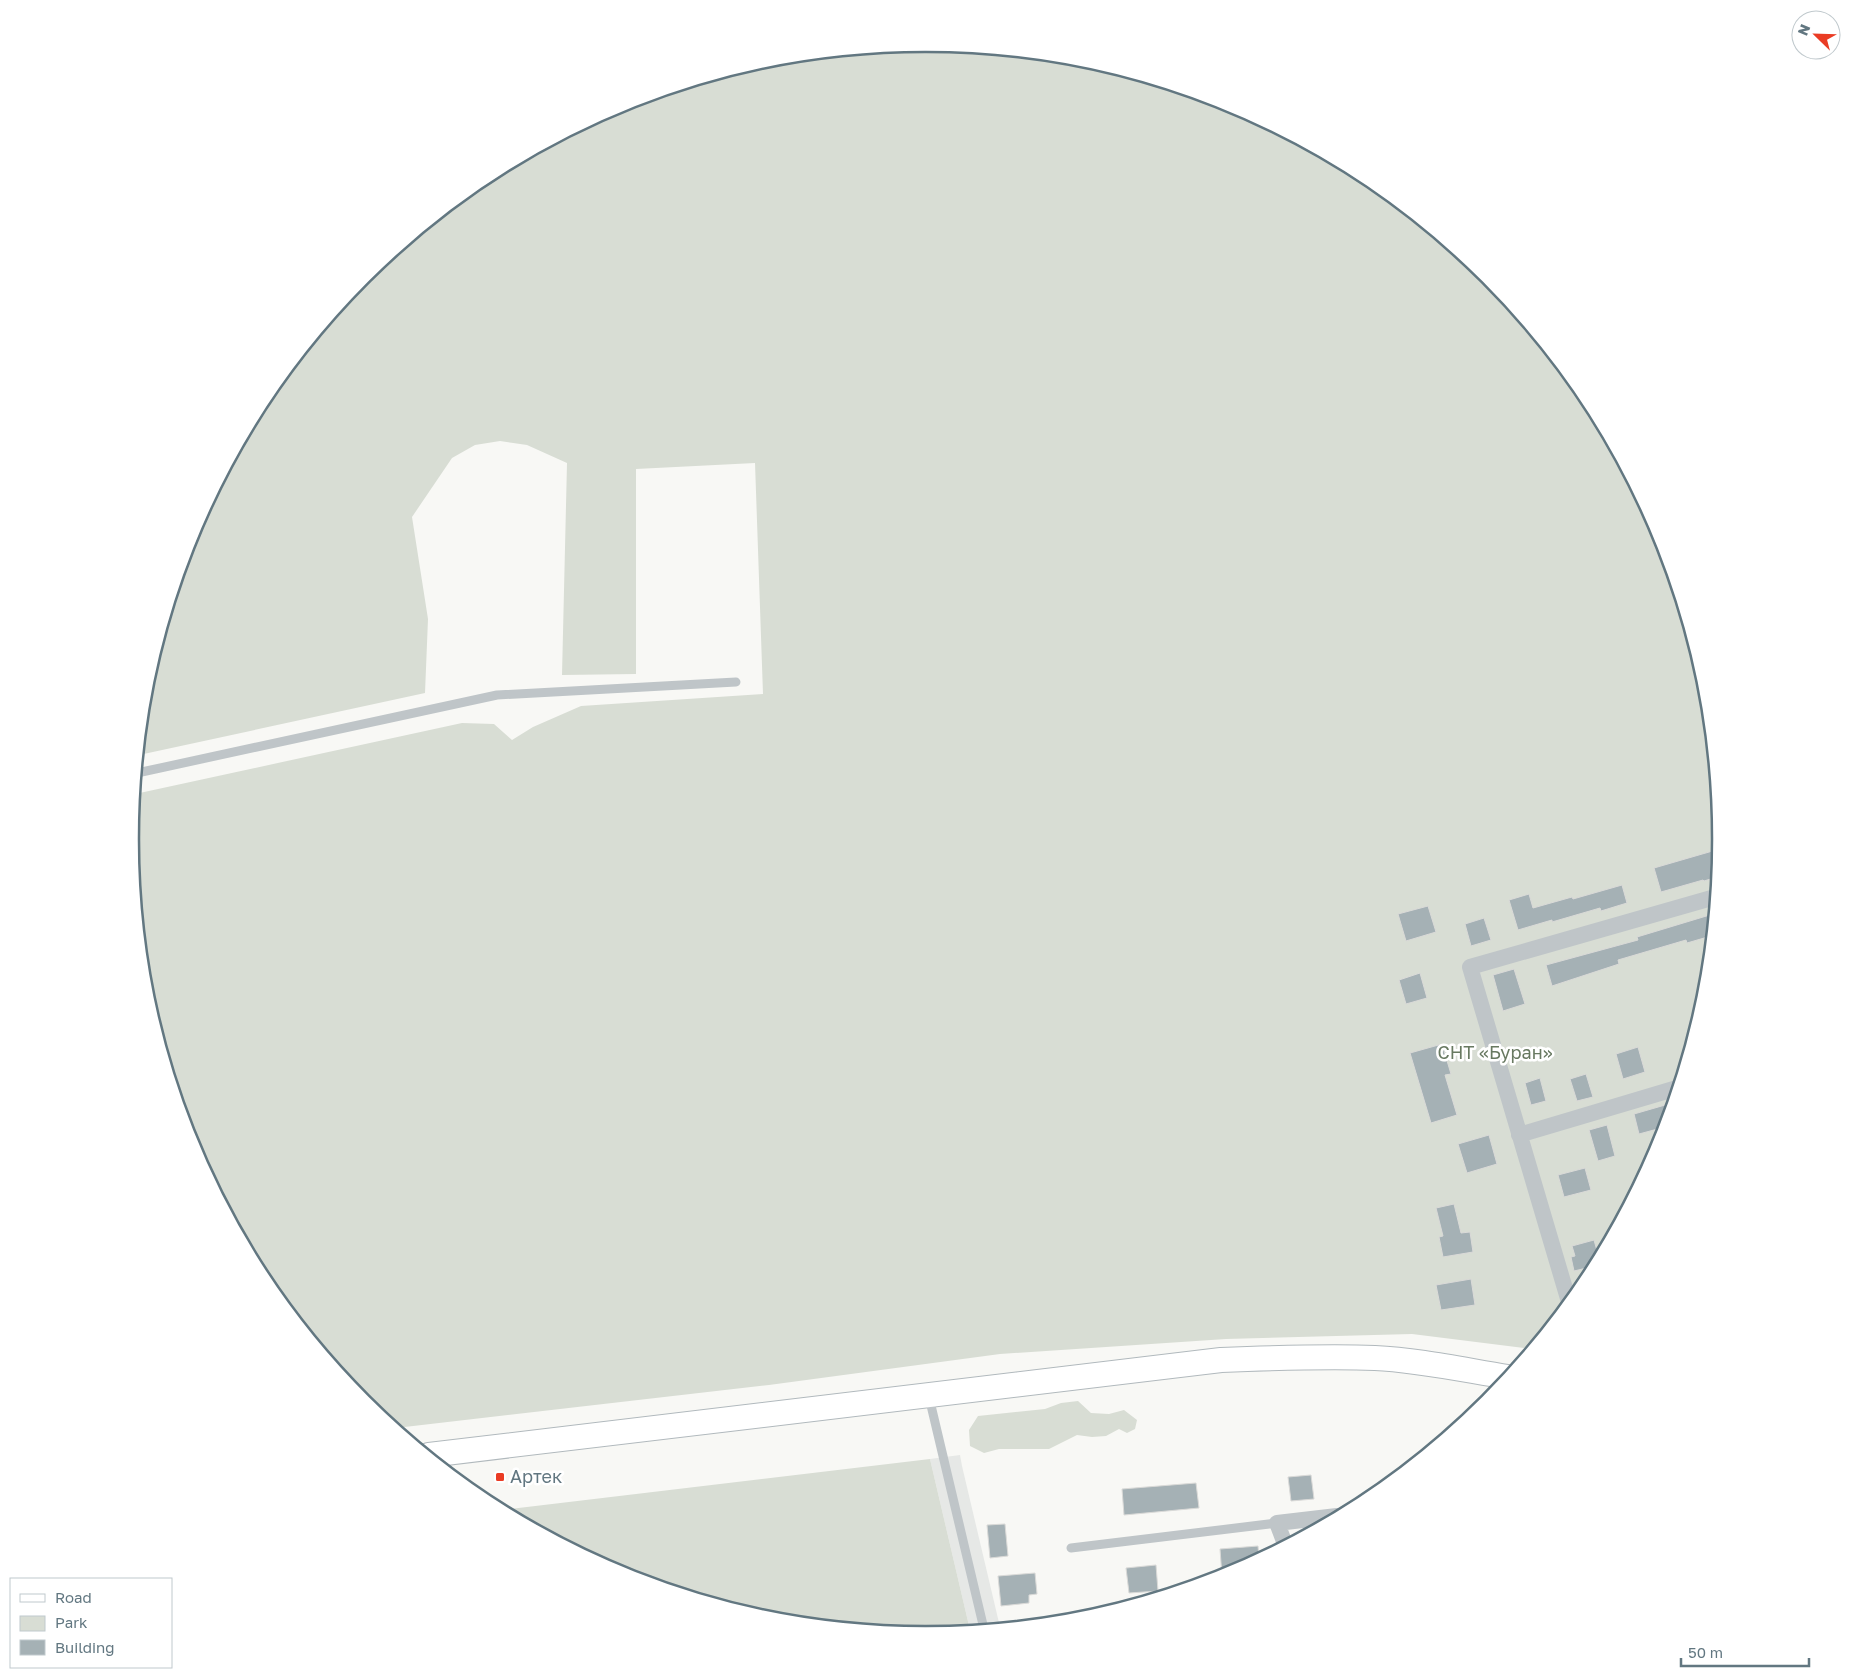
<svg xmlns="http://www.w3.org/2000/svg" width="1851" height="1678" font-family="'Golos Text',sans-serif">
<rect width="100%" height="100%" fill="#f8f8f5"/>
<path fill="#e6e8e6" d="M960 1455 962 1466 1000 1627 970 1630 930 1459Z"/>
<path fill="#d8ddd4" d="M926 44 1081 59 1230 104 1368 178 1488 277 1587 397 1660 535 1706 684 1721 839 1705 994 1660 1144 1587 1281 1531 1349 1412 1334 1226 1339 1000 1354 769 1385 396 1428 363 1401 264 1281 191 1143 145 994 130 839 135 794 462 723 494 724 512 740 533 727 581 706 763 694 755 463 636 469V674L562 675 567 463 527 445 500 441 475 445 452 458 412 517 428 619 425 693 139 755 146 684 191 534 264 397 363 276 484 178 621 104 771 59Z
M1078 1401 1091 1413 1109 1414 1124 1410 1137 1420 1135 1429 1127 1433 1119 1429 1106 1436 1092 1437 1077 1435 1049 1449H999L984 1453 970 1446 969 1430 978 1416 1045 1409 1061 1403Z
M930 1459 970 1630 925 1634 770 1619 621 1574 502 1510Z"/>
<path fill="#a5b1b5" stroke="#dadad8" d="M1716 850 1719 859 1717 877 1704 881 1703 880 1661 892 1654 868Z
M1622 885 1627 903 1601 911 1600 908 1552 922V920L1518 930 1509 900 1529 894 1533 908 1572 897 1573 899Z
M1428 906 1436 932 1406 941 1398 914Z
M1713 914 1711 936 1687 943 1686 940 1618 960 1619 964 1552 986 1546 965 1638 940 1637 937Z
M1484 918 1491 940 1471 946 1465 924Z
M1514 969 1525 1004 1503 1011 1493 975Z
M1420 973 1427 998 1406 1004 1399 980Z
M1442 1044 1451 1074 1445 1075 1457 1115 1431 1123 1410 1053Z
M1638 1047 1645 1072 1623 1079 1616 1054Z
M1586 1074 1593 1097 1577 1101 1570 1079Z
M1540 1078 1546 1101 1531 1105 1525 1083Z
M1672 1103 1665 1127 1639 1134 1634 1114Z
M1607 1125 1615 1156 1598 1161 1589 1130Z
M1489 1135 1497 1164 1467 1173 1458 1144Z
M1585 1168 1591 1190 1564 1197 1558 1175Z
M1454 1204 1461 1233 1470 1232 1473 1252 1443 1257 1439 1237 1443 1236 1436 1208Z
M1594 1240 1599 1258 1595 1266 1574 1271 1571 1257 1575 1256 1572 1246Z
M1471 1279 1475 1305 1441 1310 1436 1285Z
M1311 1475 1314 1499 1291 1501 1288 1477Z
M1196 1483 1199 1508 1124 1515 1122 1489Z
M1005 1524 1008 1556 990 1558 987 1525Z
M1258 1546 1259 1558 1222 1576 1220 1549Z
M1156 1565 1158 1591 1129 1593 1126 1568Z
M1035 1573 1037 1594 1029 1595V1603L1001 1606 998 1576Z"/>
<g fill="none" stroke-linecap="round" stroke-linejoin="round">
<defs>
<path id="secondary" d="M429 1455 1221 1360C1272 1358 1323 1356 1375 1358 1419 1360 1464 1370 1508 1377"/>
</defs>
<use href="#secondary" stroke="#b1b9bd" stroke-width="26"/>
<path stroke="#bfc5c8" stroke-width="9" d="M137 773 497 695 736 682
M929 1397 984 1629
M1071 1548 1277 1523"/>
<path stroke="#bfc5c8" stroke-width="16" d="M1519 1135 1677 1088
M1569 1302 1470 967 1715 897
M1285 1544 1277 1523 1337 1516"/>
<use href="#secondary" stroke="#fff" stroke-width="24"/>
</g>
<rect fill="#ea3c24" stroke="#fff" stroke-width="2" x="495" y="1472" width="10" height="10" rx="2.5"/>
<g text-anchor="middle" stroke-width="5" stroke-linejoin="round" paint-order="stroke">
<g font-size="18" fill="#687961" stroke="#fff">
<text x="1495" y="1059">СНТ «Буран»</text>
</g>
<g font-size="18" fill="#627781" stroke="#fff" text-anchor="start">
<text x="510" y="1483">Артек</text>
</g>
</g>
<path d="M0 0H1851V1678H0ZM925 52H926A786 786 0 0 1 1712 838V840A786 786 0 0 1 926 1626H925A786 786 0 0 1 139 840V838A786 786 0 0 1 925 52Z" fill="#fff" fill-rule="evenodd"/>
<path fill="none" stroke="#627781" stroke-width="2.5" d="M925 52H926A786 786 0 0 1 1712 838V840A786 786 0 0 1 926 1626H925A786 786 0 0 1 139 840V838A786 786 0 0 1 925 52Z"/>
<rect x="10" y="1578" width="162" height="90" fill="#ffffff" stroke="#c0c9cd"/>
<rect x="20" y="1594" width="25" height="8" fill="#ffffff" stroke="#c0c9cd"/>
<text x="55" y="1603" font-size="15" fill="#627781">Road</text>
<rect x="20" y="1616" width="25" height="15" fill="#d8ddd4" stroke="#c0c9cd"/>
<text x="55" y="1628" font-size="15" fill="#627781">Park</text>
<rect x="20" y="1640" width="25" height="15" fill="#a5b1b5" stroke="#c0c9cd"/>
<text x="55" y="1653" font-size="15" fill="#627781">Building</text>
<g transform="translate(1816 35) rotate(293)"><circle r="24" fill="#ffffff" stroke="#c0c9cd"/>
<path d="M0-4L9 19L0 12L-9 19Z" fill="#ea3c24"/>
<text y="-8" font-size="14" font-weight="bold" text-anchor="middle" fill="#627781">N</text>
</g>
<path d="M1681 1658v8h128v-8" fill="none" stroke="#627781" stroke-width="2.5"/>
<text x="1688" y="1658" font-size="15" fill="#627781" stroke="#ffffff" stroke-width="4" paint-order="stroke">50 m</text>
</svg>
